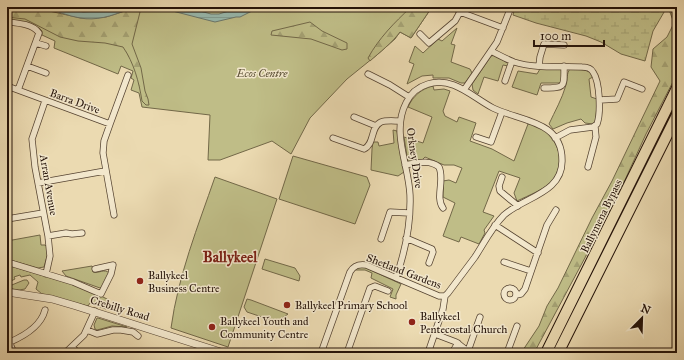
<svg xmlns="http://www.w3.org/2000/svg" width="684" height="360" font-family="'IM FELL Great Primer',serif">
<defs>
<pattern id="forest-firs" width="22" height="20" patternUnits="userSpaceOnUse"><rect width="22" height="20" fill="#bfbd87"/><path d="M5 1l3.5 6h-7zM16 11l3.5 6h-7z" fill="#a4a173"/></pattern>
<pattern id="wetland-marsh" width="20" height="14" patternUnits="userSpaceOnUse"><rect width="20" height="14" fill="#bfbd87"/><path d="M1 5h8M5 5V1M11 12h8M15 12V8" fill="none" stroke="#a4a173"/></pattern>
<pattern id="water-rules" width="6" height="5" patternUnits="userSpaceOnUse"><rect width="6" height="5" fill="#98baaf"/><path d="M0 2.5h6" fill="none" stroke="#839f95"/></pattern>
</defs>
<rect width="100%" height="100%" fill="#ebdab1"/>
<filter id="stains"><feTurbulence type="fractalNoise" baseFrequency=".005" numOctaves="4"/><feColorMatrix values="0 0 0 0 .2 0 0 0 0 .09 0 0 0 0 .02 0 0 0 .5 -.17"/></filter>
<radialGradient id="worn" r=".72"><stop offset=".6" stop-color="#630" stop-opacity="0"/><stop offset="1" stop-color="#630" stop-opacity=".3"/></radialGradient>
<path fill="#bfbd87" stroke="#726848" d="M7 7H432L411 38 400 32 395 39 378 54 347 79 310 118 291 154 272 141 220 160H208L210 115 142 107 139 93 131 90 134 80 131 78 133 71 121 66 118 74 54 48 55 41 42 35V31L40 29 24 22 7 20Z
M457 28 451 44 455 45 451 62 470 69 472 73 465 83H461L449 78H433V75L422 76 407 84 414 64 409 62 415 46 423 53 438 39 442 41Z
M495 55 509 64 508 66 503 65 498 81 484 77 478 94 473 90 472 84 491 56Z
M540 69H561L562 71V81L559 83H541L537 95 512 87 518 71 537 74Z
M570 69C579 70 590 68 593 77L589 79 591 97 597 99 596 120 593 124 585 123 581 119 567 123 553 129 549 124C555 111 562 99 566 85 568 79 566 74 570 69Z
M433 86 434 90 444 89 450 91 443 111 445 116 457 122 459 117 476 123 470 141 492 149 514 161 528 124C535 123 540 126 545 131 559 144 565 160 554 178 549 188 527 196 517 201L514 193 520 178 499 171 483 212 494 216 484 230 485 233 479 244 461 237 459 242 443 236 455 203 443 197V181L449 180 456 183 462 168 454 165H444L425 157 421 161 408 162 404 137 423 143 432 117 408 107C413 96 421 89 433 86Z
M393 130 397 131 404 172 398 176 371 170 372 149 373 142H378L379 146 394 143Z
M293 156 367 177 370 185 355 224 279 199Z
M215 177 277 199 228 347 171 328C178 276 198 226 215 177Z
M40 235 41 245H45L47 247 48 253 44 267 38 268 7 259V241Z
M265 259 295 268 300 276 299 281 262 269Z
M7 265 85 288 109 300 106 309 90 303 88 306 42 294 36 289 38 282 30 275 21 277 20 275 14 277 15 279 7 283Z
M92 266 93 272C98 274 105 268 109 273L102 287 100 288 66 276 62 271Z
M364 267 401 284 396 295V299L390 297 393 289 371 278 372 273 365 270H355L357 268Z
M24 280H27L29 283 25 289 19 290 7 288V287Z
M247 299 251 300 288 314 277 322 247 312 244 307Z
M97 318H98L127 327 112 326 97 330 95 329 94 325Z"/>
<path fill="url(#forest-firs)" stroke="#726848" d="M7 7H42L49 11 81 18H94L106 17 122 12 127 10 141 8 132 44 141 68 145 91 148 99 149 105H146L142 101C139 82 134 63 123 47L105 43 78 41 60 37 25 19 7 17Z
M411 7H432L411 38 400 32C392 43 380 52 370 61L368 58C379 38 394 23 411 7Z
M668 7H677V74L646 134 624 182 591 239 587 254 534 353H521L539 326 547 306 558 288 592 218 612 181 660 81 651 67 653 49 667 37 674 23Z
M310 22 322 31 347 43V49L342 50 311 39 271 35 272 31Z"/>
<path fill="url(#wetland-marsh)" stroke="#726848" d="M515 7H667L653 31 645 61 621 54 601 42 586 36 536 23 513 15Z"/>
<path fill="url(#water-rules)" stroke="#6a776c" d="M44 7H65L83 12 107 10 118 7H145C139 8 132 8 126 10 112 16 96 21 80 18 68 16 56 11 44 7Z
M148 7H185L211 14H219L242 7H260L240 17H236L215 22 157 7Z"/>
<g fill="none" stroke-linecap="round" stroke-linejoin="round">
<defs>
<path id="minor" d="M455 7 460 12 503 28
M7 22C18 23 33 24 39 33L18 90
M420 34 429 43 455 21 460 12
M36 43 46 46
M491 51C499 55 506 59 514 62 536 69 560 66 582 67 586 67 591 68 593 72 600 82 601 113 597 124L593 127 570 130 555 138
M27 66 46 73
M539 66 540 57 544 44 564 45
M368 74 390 85 409 97
M505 81 512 61
M7 86 110 124 128 75
M544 88C566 88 564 87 564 66
M464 90 497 42 511 7
M600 100 617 99 624 82 642 89
M45 101 32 139 35 167 48 236 50 256 46 274
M354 117 376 126
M110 124 104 141 103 153 114 215
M476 137 491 142 502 112
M333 138 364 149C375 144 370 127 381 122 386 120 394 121 400 121
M405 165C417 163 429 159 439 167 445 180 435 197 443 208
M588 167 596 137 595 127
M502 177 499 186 500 191 518 206
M38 183 105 171
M7 219 43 213
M495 225 538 253
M48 236 66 233 72 234 82 233
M406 238 432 249 433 252 429 263
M381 239 390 212 409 213
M7 262 73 282 101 294 111 274 113 265 95 269
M504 262 531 271
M396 278C405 252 411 223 410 195 409 166 391 132 406 103 410 94 418 87 428 84 453 76 472 97 493 108 519 121 562 120 562 160 563 193 524 197 504 215 492 227 484 243 475 257 466 269 457 281 448 293L445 296 443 309 428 353
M504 294a6 6 0 1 1 12 0a6 6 0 1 1-12 0Z
M516 295 521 294 525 289 547 225 556 210
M87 330 97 334 113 330H121L133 332 138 336
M435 334 456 342 470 353
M7 337 14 353
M10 342C24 336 41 326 45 310
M72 347 78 353
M468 351 480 317
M65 353 84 335 95 311
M321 353 350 272C354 265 359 264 366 265L439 296H445
M347 353 370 288 375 286 388 291
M452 353 458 343
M507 353 517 326"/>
<path id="tertiary" d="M7 292 52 299 76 306 224 353"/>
<path id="motorway" d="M546 353 677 88
M558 353 677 115"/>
</defs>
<use href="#minor" stroke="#564432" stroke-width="7"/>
<use href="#tertiary" stroke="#564432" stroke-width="8"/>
<use href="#motorway" stroke="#241208" stroke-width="12"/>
<use href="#minor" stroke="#f2e7cc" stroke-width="5.5"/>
<use href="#tertiary" stroke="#f2e7cc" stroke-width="7"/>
<use href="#motorway" stroke="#ebdab1" stroke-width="10"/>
</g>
<g fill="#8f2418" stroke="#f2e7cc" stroke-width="1.5">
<circle cx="140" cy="281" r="4"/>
<circle cx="287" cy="305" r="4"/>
<circle cx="412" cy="322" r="4"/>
<circle cx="212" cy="327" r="4"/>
</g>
<g text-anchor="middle" stroke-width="3" stroke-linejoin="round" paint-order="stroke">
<g font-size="11" font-style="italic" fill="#5a4e34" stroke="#f2e7cc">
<text x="262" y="77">Ecos Centre</text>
</g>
<g font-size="11" fill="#241208" stroke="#f2e7cc">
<text transform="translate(75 101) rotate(20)" y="4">Barra Drive</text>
<text transform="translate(415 158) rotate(82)" y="4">Orkney Drive</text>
<text transform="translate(49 185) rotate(80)" y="4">Arran Avenue</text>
<text transform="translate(601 216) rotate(-64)" y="4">Ballymena Bypass</text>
<text transform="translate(404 271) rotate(21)" y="4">Shetland Gardens</text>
<text transform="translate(120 308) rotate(17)" y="4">Crebilly Road</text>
</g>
<g font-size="11" fill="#241208" stroke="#f2e7cc" text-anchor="start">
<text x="148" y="279">Ballykeel<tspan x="148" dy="13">Business Centre</tspan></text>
<text x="295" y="309">Ballykeel Primary School</text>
<text x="420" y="320">Ballykeel<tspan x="420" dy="13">Pentecostal Church</tspan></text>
<text x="220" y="325">Ballykeel Youth and<tspan x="220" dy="13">Community Centre</tspan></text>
</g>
<g font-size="15" font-weight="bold" fill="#7a1f14" stroke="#f2e7cc">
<text x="230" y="262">Ballykeel</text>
</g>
</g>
<rect width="684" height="360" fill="none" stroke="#ebdab1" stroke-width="24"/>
<rect x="8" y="8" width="668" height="344" fill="none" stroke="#241208" stroke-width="2"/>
<rect x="12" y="12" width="660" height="336" fill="none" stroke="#241208"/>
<g transform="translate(642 318) rotate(23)" stroke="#f2e7cc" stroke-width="3" paint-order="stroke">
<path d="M0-3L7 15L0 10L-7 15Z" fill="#241208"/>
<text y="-6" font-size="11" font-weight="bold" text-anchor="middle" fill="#241208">N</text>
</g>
<path d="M534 40v6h70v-6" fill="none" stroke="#241208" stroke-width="2"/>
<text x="540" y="40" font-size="12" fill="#241208" stroke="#f2e7cc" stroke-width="3" paint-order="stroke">100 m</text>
<rect width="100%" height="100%" filter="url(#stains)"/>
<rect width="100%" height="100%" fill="url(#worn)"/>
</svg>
